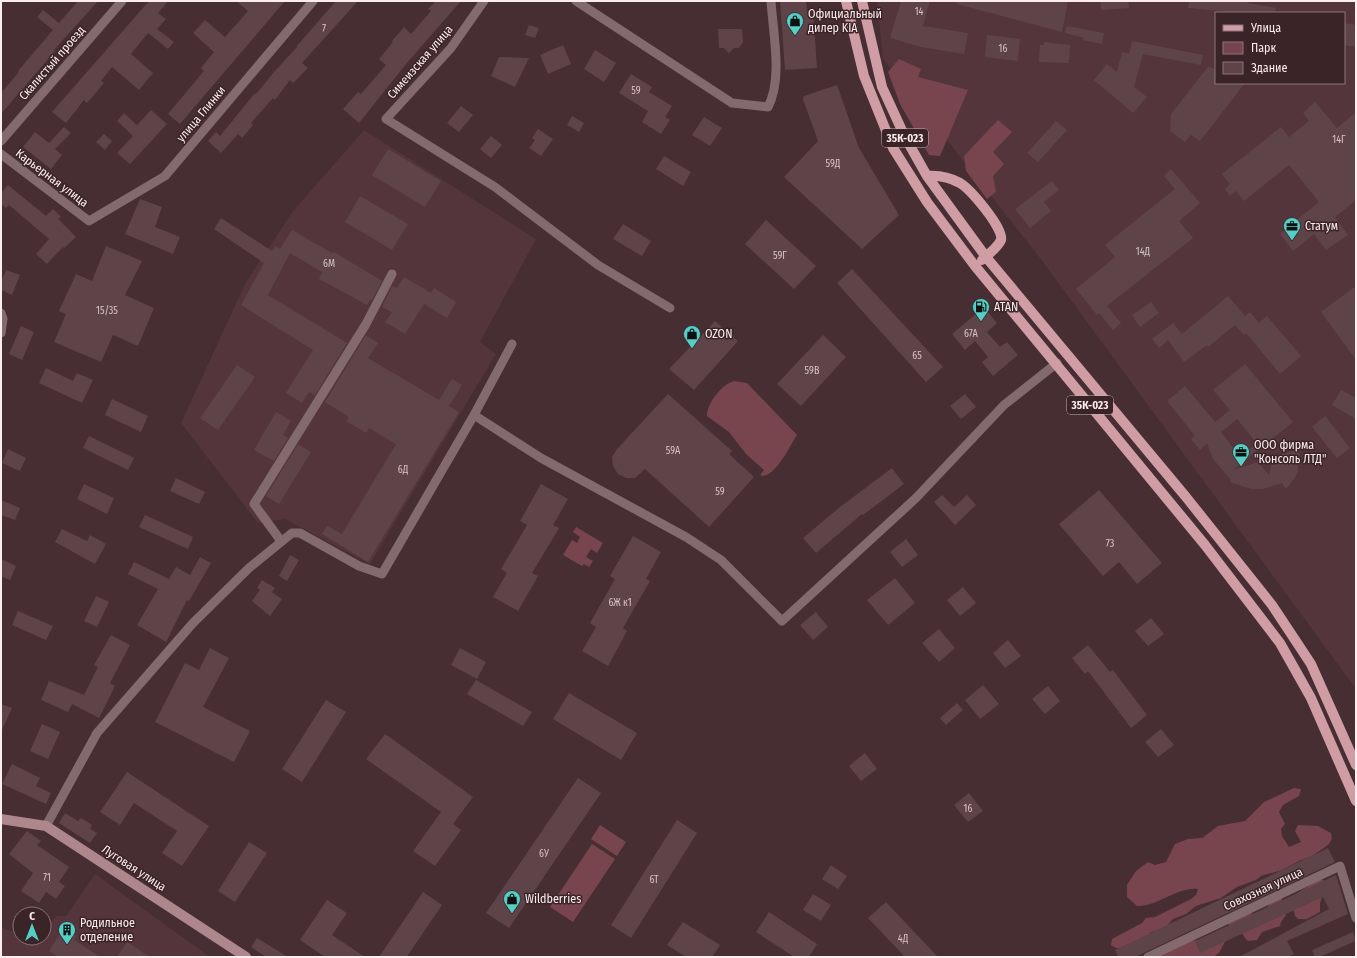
<svg xmlns="http://www.w3.org/2000/svg" width="1357" height="958" font-family="'Fira Sans Condensed',sans-serif">
<rect width="100%" height="100%" fill="#462e32"/>
<path fill="#54353b" fill-rule="evenodd" d="M877 1H1356V689L1043 262 883 59ZM1216 13H1344V83H1216Z
M364 130 536 239 480 342 496 354 370 564 285 519 258 523 181 423 246 282 293 211Z
M95 874 210 957H1V927L20 935V938H26L34 941 37 938H44V930L57 916H66Z"/>
<path fill="#78454e" d="M899 59 921 69 918 77 968 90 940 156 929 155 900 104 888 72Z
M998 120 1012 132 993 152 1004 164 993 176 996 192 987 199 966 171 964 156Z
M734 381 747 383 797 435C790 445 774 481 760 475L764 470 746 454 729 432 707 416C707 403 721 385 734 381Z
M576 527 603 543 597 553 591 549 586 557 593 561 589 567 584 564 582 566 563 555 572 540 577 543 580 537 573 532Z
M1294 788 1301 789 1299 796 1283 805 1279 812 1285 824 1281 829 1282 836 1289 847 1301 842 1295 831 1298 825 1318 826 1331 833 1332 839 1328 845 1312 856 1299 861 1282 870 1261 876 1256 880 1237 887 1221 898 1196 906 1186 914 1173 919 1164 929 1151 932 1146 937 1123 948H1116L1111 945 1112 939 1142 923 1146 918 1155 917 1191 899 1196 895 1198 889C1176 887 1158 907 1137 906L1127 897V885L1136 871 1148 862 1155 865 1166 862 1175 844 1188 839 1202 838 1218 826 1245 821 1264 802Z
M600 825 626 842 617 856 591 839Z
M592 844 615 859 573 922 550 907Z
M1320 879 1325 881 1326 886 1320 903V912L1307 919H1298L1295 916 1291 897Z
M1281 896 1286 915 1281 922 1280 926 1262 932 1257 940 1248 941C1245 939 1244 935 1241 933 1234 929 1229 931 1228 920L1247 913 1256 914 1268 907 1270 903Z
M1228 936 1219 953 1213 957H1146L1191 941Z"/>
<path fill="#5e4448" fill-rule="evenodd" d="M78 1H98L54 50 55 51 1 114V93L19 72 18 71 53 30 37 17 43 10 59 23Z
M149 1H168L158 13 166 19 157 29 174 42 168 49 148 33 131 54 153 73 139 90 112 67 101 81 104 83 87 103 84 100 66 123 52 112Z
M236 1H285L180 124 168 114 204 71 201 68 214 52 193 33 205 20 225 37 248 11Z
M336 1H358L302 63 308 68 293 83 290 80 275 100 273 98 251 123 253 125 242 138 238 134 221 153 208 141 216 132 220 136 255 93 256 94 274 72 297 47H296Z
M436 1H461L406 64 359 123 343 109 358 92 361 94 386 65 379 59 393 42 392 41 404 27 411 34 431 11 428 9Z
M780 1H806L807 10 813 9 817 68 785 70Z
M901 1H930L923 26 968 33 964 54 921 47 890 38Z
M957 1H1068L1062 32 957 4Z
M1100 1H1128L1129 8 1101 10Z
M1189 1 1249 2 1248 3 1276 8 1275 13H1244L1188 8Z
M1344 23 1356 25V47L1344 45Z
M529 25 539 28 535 38 525 35Z
M1067 26 1104 33 1102 44 1083 40 1084 38 1065 33Z
M718 29H742L743 42 739 48H734L729 53 724 48H719Z
M987 35 1020 39 1018 61 985 57Z
M1132 41 1203 55 1201 65 1143 54 1134 87 1147 97 1133 113 1094 80 1107 64 1117 72 1122 52 1129 54Z
M1044 42 1070 45 1069 63 1039 62 1040 45H1044Z
M563 45 571 64 548 74 540 55Z
M595 50 616 63 604 82 584 69Z
M499 57 529 58 515 87 491 76Z
M1208 67 1216 69V83H1245L1200 141 1191 135 1185 142 1170 131 1171 114Z
M631 74 652 87 649 92 672 106 665 117 670 120 661 134 642 122 648 111 619 93Z
M837 85 859 148 899 215 862 249 784 177 818 141 803 99 804 96Z
M1315 102 1337 128 1356 112V200L1335 217 1348 235 1326 250 1314 234 1293 251 1280 234 1319 202 1289 165 1244 201 1236 191 1230 196 1225 189 1230 184 1222 174 1281 127 1289 137 1309 121 1303 113Z
M461 106 473 115 459 132 447 123Z
M151 110 167 124 130 164 117 153 133 136 117 121 124 113 137 125Z
M572 116 584 123 579 132 567 125Z
M704 117 722 128 710 146 692 135Z
M1056 121 1067 130 1038 162 1027 153Z
M64 127 71 133 55 149 62 155 51 169 23 147 35 132 49 143Z
M538 129 553 139 541 156 529 148 535 140 532 138Z
M104 134 112 141 105 150 96 142Z
M491 136 502 145 491 158 480 149Z
M388 149 441 181 425 207 372 175Z
M664 156 691 172 683 186 656 169Z
M1171 169 1200 203 1179 221 1193 238 1107 306 1121 323 1113 330 1099 313 1097 315 1076 289 1115 257 1105 245 1175 189 1164 176Z
M1052 181 1059 190 1044 202 1051 211 1030 228 1015 209Z
M8 185 46 216 53 209 61 217 58 219 76 237 64 248 63 247 47 264 36 254 49 239 9 205 6 208 1 204V193Z
M360 196 408 224 392 250 345 222Z
M140 199 162 207 155 227 180 237 173 254 125 234Z
M221 218 272 251 275 246 280 249 292 230 332 253 334 252 382 281 372 300H370L367 305 319 279 322 272 290 253 268 295 347 343 315 395 309 392 302 403 286 393 313 350 241 305 264 263 214 229Z
M766 220 816 266 794 289 745 244Z
M623 224 651 241 642 256 613 239Z
M106 246 142 261 125 295 154 308 138 346 113 335 101 362 54 342 66 314 59 311 76 274 92 281Z
M852 269 943 367 926 382 837 283Z
M6 270 20 275 12 295 1 290V282Z
M404 277 431 293 434 288 456 302 447 318 424 304 405 334 385 322 392 312 382 307 392 286 397 288Z
M1356 286V360L1321 312Z
M1228 296 1245 316 1250 312 1259 323 1267 316 1301 356 1280 374 1246 333 1244 335 1235 325 1208 347 1207 345 1184 362 1168 340 1159 348 1152 339 1173 323 1182 334Z
M1151 302 1159 313 1140 327 1132 315Z
M984 307 997 323 987 332 1000 347 1007 342 1018 355 993 376 982 362 988 357 975 341 965 350 952 334Z
M715 321 738 341 694 390 669 369Z
M21 326 34 332 22 360 9 354Z
M366 335 378 343 368 358 439 400 452 379 462 385 449 406 459 412 368 562 322 534 327 526 342 534 396 444 369 428 366 433 346 421 349 417 325 402Z
M823 335 846 357 801 406 777 384Z
M1245 364 1293 422 1233 470 1258 462 1269 475 1273 457 1299 449 1298 471 1294 479 1286 489 1282 483 1263 489H1251L1230 482 1231 480 1213 459 1207 443 1200 450 1191 439 1195 436 1167 401 1185 386 1215 422 1230 410 1213 390ZM1237 419 1258 445 1237 453 1221 432Z
M237 365 255 377 218 430 200 418Z
M46 368 73 381 77 373 93 380 82 403 39 383Z
M1341 390 1356 398V419L1332 405Z
M668 394 732 451 729 454 754 477 709 527 645 469 635 478H626L618 474 613 466 612 457 617 449Z
M965 394 976 407 961 419 950 406Z
M112 399 148 416 141 432 105 415Z
M276 412 291 421 283 435 288 438 274 461 254 450Z
M1325 416 1350 448 1337 458 1312 427Z
M89 436 134 458 128 470 83 448Z
M298 444 311 452 279 504 266 496Z
M8 449 26 458 20 471 2 463Z
M892 468 904 484 863 515 862 514 816 553 803 538 840 507Z
M176 478 205 492 199 504 170 491Z
M84 484 114 498 107 514 77 499Z
M541 484 568 499 553 525 559 528 532 573 538 576 518 611 493 597 507 573 501 569 527 525 520 521Z
M1099 490 1162 563 1137 584 1119 562 1103 576 1059 524Z
M942 495 954 507 967 495 976 505 955 525 934 502Z
M1 500 20 508 15 520 1 515Z
M145 515 193 537 188 549 139 527Z
M62 529 87 541 90 535 106 544 95 564 55 542Z
M633 536 661 552 646 579 650 581 623 628 627 631 608 666 582 651 596 627 590 623 615 579 610 576Z
M906 539 918 555 902 567 890 552Z
M290 555 299 560 287 581 279 576Z
M200 557 211 563 189 601 187 600 166 642 137 625 158 589 128 574 134 562 169 579 176 567 190 575Z
M1 559 16 566 10 580 1 576Z
M895 578 915 603 888 625 867 600Z
M262 580 275 588 272 592 282 599 270 616 252 601 260 590 257 588Z
M963 587 976 603 960 616 947 600Z
M96 596 109 602 97 627 84 621Z
M18 611 53 626 46 640 12 625Z
M816 612 828 627 813 640 800 625Z
M1151 618 1164 634 1148 646 1135 631Z
M939 629 955 648 939 662 922 643Z
M111 635 130 645 110 683 115 686 99 718 72 704 68 712 41 700 49 681 84 695 98 667 94 665Z
M1008 640 1021 656 1005 668 993 653Z
M1088 645 1110 672 1113 670 1147 715 1131 728 1088 671 1085 674 1072 658Z
M210 648 229 658 203 707 250 731 234 762 155 722 185 663 199 670Z
M460 648 486 662 477 679 451 665Z
M476 680 532 712 523 726 467 694Z
M983 685 999 704 980 719 965 700Z
M1048 686 1060 701 1045 714 1032 699Z
M569 693 637 733 621 760 553 719Z
M326 700 346 712 302 782 282 769Z
M957 703 963 710 946 725 940 718Z
M1 704 12 708 1 732Z
M42 724 60 732 48 759 30 751Z
M1161 729 1174 745 1158 757 1145 742Z
M385 734 473 797 453 824 461 830 435 866 413 851 441 812 366 759Z
M865 753 877 769 861 781 849 766Z
M12 764 40 778 36 786 51 793 46 804 2 784Z
M127 772 209 826 182 866 162 853 177 831 134 803 120 825 100 812Z
M578 778 601 793 509 928 486 913Z
M969 793 983 811 968 822 954 805Z
M65 813 78 821 81 818 92 825 90 829 97 833 90 843 59 823Z
M677 820 697 833 631 938 611 925Z
M27 831 41 841 37 845 69 867 59 882 65 886 56 899 46 892 39 903 21 891 33 873 9 854Z
M249 842 267 853 235 902 218 891Z
M1328 848 1335 862 1135 957H1118L1115 950Z
M831 865 847 876 838 889 822 879Z
M1336 875 1348 914 1287 941 1294 954 1288 957H1239L1329 909 1323 897 1200 953 1195 941Z
M423 892 442 905 408 955 407 957H379Z
M813 894 831 905 821 921 803 910Z
M327 900 347 913 332 935 365 957H325L300 940Z
M886 902 938 957H905L868 918Z
M769 912 817 944 809 957H794L756 932Z
M683 922 720 945 712 957H686L667 945Z
M64 928 76 936 74 940 100 957H59L49 951Z
M1353 932 1356 941 1319 957H1315L1312 950Z
M257 938 288 957H266L251 947Z
M127 942 150 957H117Z"/>
<g fill="none" stroke-linecap="round" stroke-linejoin="round">
<path stroke="#836a6e" stroke-width="9" d="M484 1 451 48 386 119 495 187 598 265 670 308
M576 1 732 103 768 107C783 79 773 33 771 1
M1 141 122 1
M1 154 89 221 165 176 313 1
M1 313 3 319 1 333
M474 415 512 344
M281 541 254 504 366 324 392 274
M46 826 97 733 193 623 249 568 292 533H300L359 566 382 574 474 415 541 458 686 537 721 560 782 621 916 498 1004 405 1057 363
M1148 957 1340 866 1356 918"/>
<path stroke="#ae878d" stroke-width="10" d="M1 819 46 826 246 957"/>
<path stroke="#d09da4" stroke-width="10" d="M846 1 864 76 893 148 927 202 975 266 1205 545 1280 643 1311 698 1356 801
M862 1 882 87 905 137 927 176 986 257 1186 497 1272 605 1311 664 1356 765
M927 176C939 175 949 177 960 183 970 189 1004 228 1001 240 998 247 988 255 982 260"/>
</g>
<defs>
<symbol id="shop-pin" viewBox="-11 -11 22 30"><path d="M0 17L-7.5 6A9.5 9.5 0 1 1 7.5 6Z" fill="#55cec5" stroke="#3b2428"/><path d="M-5-2.5h2.3a2.7 3.5 0 0 1 5.4 0H5L5.5 6h-11ZM-1.5-2.5h3a1.5 2.3 0 0 0-3 0Z" fill="#111"/></symbol>
<symbol id="office-pin" viewBox="-11 -11 22 30"><path d="M0 17L-7.5 6A9.5 9.5 0 1 1 7.5 6Z" fill="#55cec5" stroke="#3b2428"/><path d="M-6-3h4V-5.5h4V-3h4V5H-6ZM-1-4.5V-3h2v-1.5ZM-6 0V1H6V0Z" fill="#111"/></symbol>
<symbol id="fuel-pin" viewBox="-11 -11 22 30"><path d="M0 17L-7.5 6A9.5 9.5 0 1 1 7.5 6Z" fill="#55cec5" stroke="#3b2428"/><path d="M-5.5-6h7V0h2V4h1.3V-2.5L3-4.5l.8-.8L6-3V5H2.5V1h-1V6h-7ZM-4.2-4.7v3.2H.2V-4.7Z" fill="#111"/></symbol>
<symbol id="building-pin" viewBox="-11 -11 22 30"><path d="M0 17L-7.5 6A9.5 9.5 0 1 1 7.5 6Z" fill="#55cec5" stroke="#3b2428"/><path d="M-4-6H4V6H1V3H-1V6H-4ZM-2.5-4.3h1.7v1.8h-1.7ZM.8-4.3h1.7v1.8H.8ZM-2.5-1h1.7V.8h-1.7ZM.8-1h1.7V.8H.8Z" fill="#111"/></symbol>
</defs>
<g fill-rule="evenodd">
<use href="#shop-pin" x="785" y="11" width="20" height="27"/>
<use href="#office-pin" x="1282" y="216" width="20" height="27"/>
<use href="#fuel-pin" x="971" y="297" width="20" height="27"/>
<use href="#shop-pin" x="682" y="324" width="20" height="27"/>
<use href="#office-pin" x="1231" y="442" width="20" height="27"/>
<use href="#shop-pin" x="502" y="889" width="20" height="27"/>
<use href="#building-pin" x="57" y="920" width="20" height="27"/>
</g>
<g text-anchor="middle" stroke-width="3" stroke-linejoin="round" paint-order="stroke">
<g font-size="10" fill="#d5c3c5">
<text x="919" y="15">14</text>
<text x="324" y="32">7</text>
<text x="1003" y="52">16</text>
<text x="636" y="94">59</text>
<text x="1339" y="143">14Г</text>
<text x="833" y="167">59Д</text>
<text x="1143" y="255">14Д</text>
<text x="780" y="259">59Г</text>
<text x="329" y="267">6М</text>
<text x="107" y="314">15/35</text>
<text x="971" y="337">67А</text>
<text x="917" y="359">65</text>
<text x="812" y="374">59В</text>
<text x="673" y="454">59А</text>
<text x="403" y="473">6Д</text>
<text x="720" y="495">59</text>
<text x="1110" y="547">73</text>
<text x="620" y="606">6Ж к1</text>
<text x="968" y="812">16</text>
<text x="544" y="857">6У</text>
<text x="47" y="881">71</text>
<text x="654" y="883">6Т</text>
<text x="903" y="942">4Д</text>
</g>
<g fill="#3b2428" stroke="#c3b1b3" stroke-width="1">
<rect x="882" y="129" width="46" height="18" rx="3"/>
<rect x="1067" y="396" width="46" height="18" rx="3"/>
</g>
<g font-size="11" font-weight="bold" fill="#fdedef">
<text x="905" y="142">35К-023</text>
<text x="1090" y="409">35К-023</text>
</g>
<g font-size="12" fill="#fdedef" stroke="#3b2428" text-anchor="start">
<text x="808" y="18">Официальный<tspan x="808" dy="14">дилер KIA</tspan></text>
<text x="1305" y="230">Статум</text>
<text x="994" y="311">ATAN</text>
<text x="705" y="338">OZON</text>
<text x="1254" y="449">ООО фирма<tspan x="1254" dy="14">"Консоль ЛТД"</tspan></text>
<text x="525" y="903">Wildberries</text>
<text x="80" y="927">Родильное<tspan x="80" dy="14">отделение</tspan></text>
</g>
<g font-size="12" fill="#fdedef" stroke="#3b2428">
<text transform="translate(420 62) rotate(-49)" y="4">Симеизская улица</text>
<text transform="translate(52 63) rotate(-49)" y="4">Скалистый проезд</text>
<text transform="translate(201 114) rotate(-50)" y="4">улица Глинки</text>
<text transform="translate(52 178) rotate(37)" y="4">Карьерная улица</text>
<text transform="translate(134 868) rotate(33)" y="4">Луговая улица</text>
<text transform="translate(1263 889) rotate(-25)" y="4">Совхозная улица</text>
</g>
</g>
<rect width="1357" height="958" fill="none" stroke="#fdedef" stroke-width="4"/>
<rect x="1215" y="12" width="130" height="72" fill="#3b2428" stroke="#897478"/>
<rect x="1223" y="25" width="20" height="6" fill="#d09da4" stroke="#897478"/>
<text x="1251" y="32" font-size="12" fill="#fdedef">Улица</text>
<rect x="1223" y="42" width="20" height="12" fill="#78454e" stroke="#897478"/>
<text x="1251" y="52" font-size="12" fill="#fdedef">Парк</text>
<rect x="1223" y="62" width="20" height="12" fill="#5e4448" stroke="#897478"/>
<text x="1251" y="72" font-size="12" fill="#fdedef">Здание</text>
<g transform="translate(32 926)"><circle r="19" fill="#3b2428" stroke="#897478"/>
<path d="M0-3L7 15L0 10L-7 15Z" fill="#55cec5"/>
<text y="-6" font-size="11" font-weight="bold" text-anchor="middle" fill="#fdedef">С</text>
</g>
</svg>
